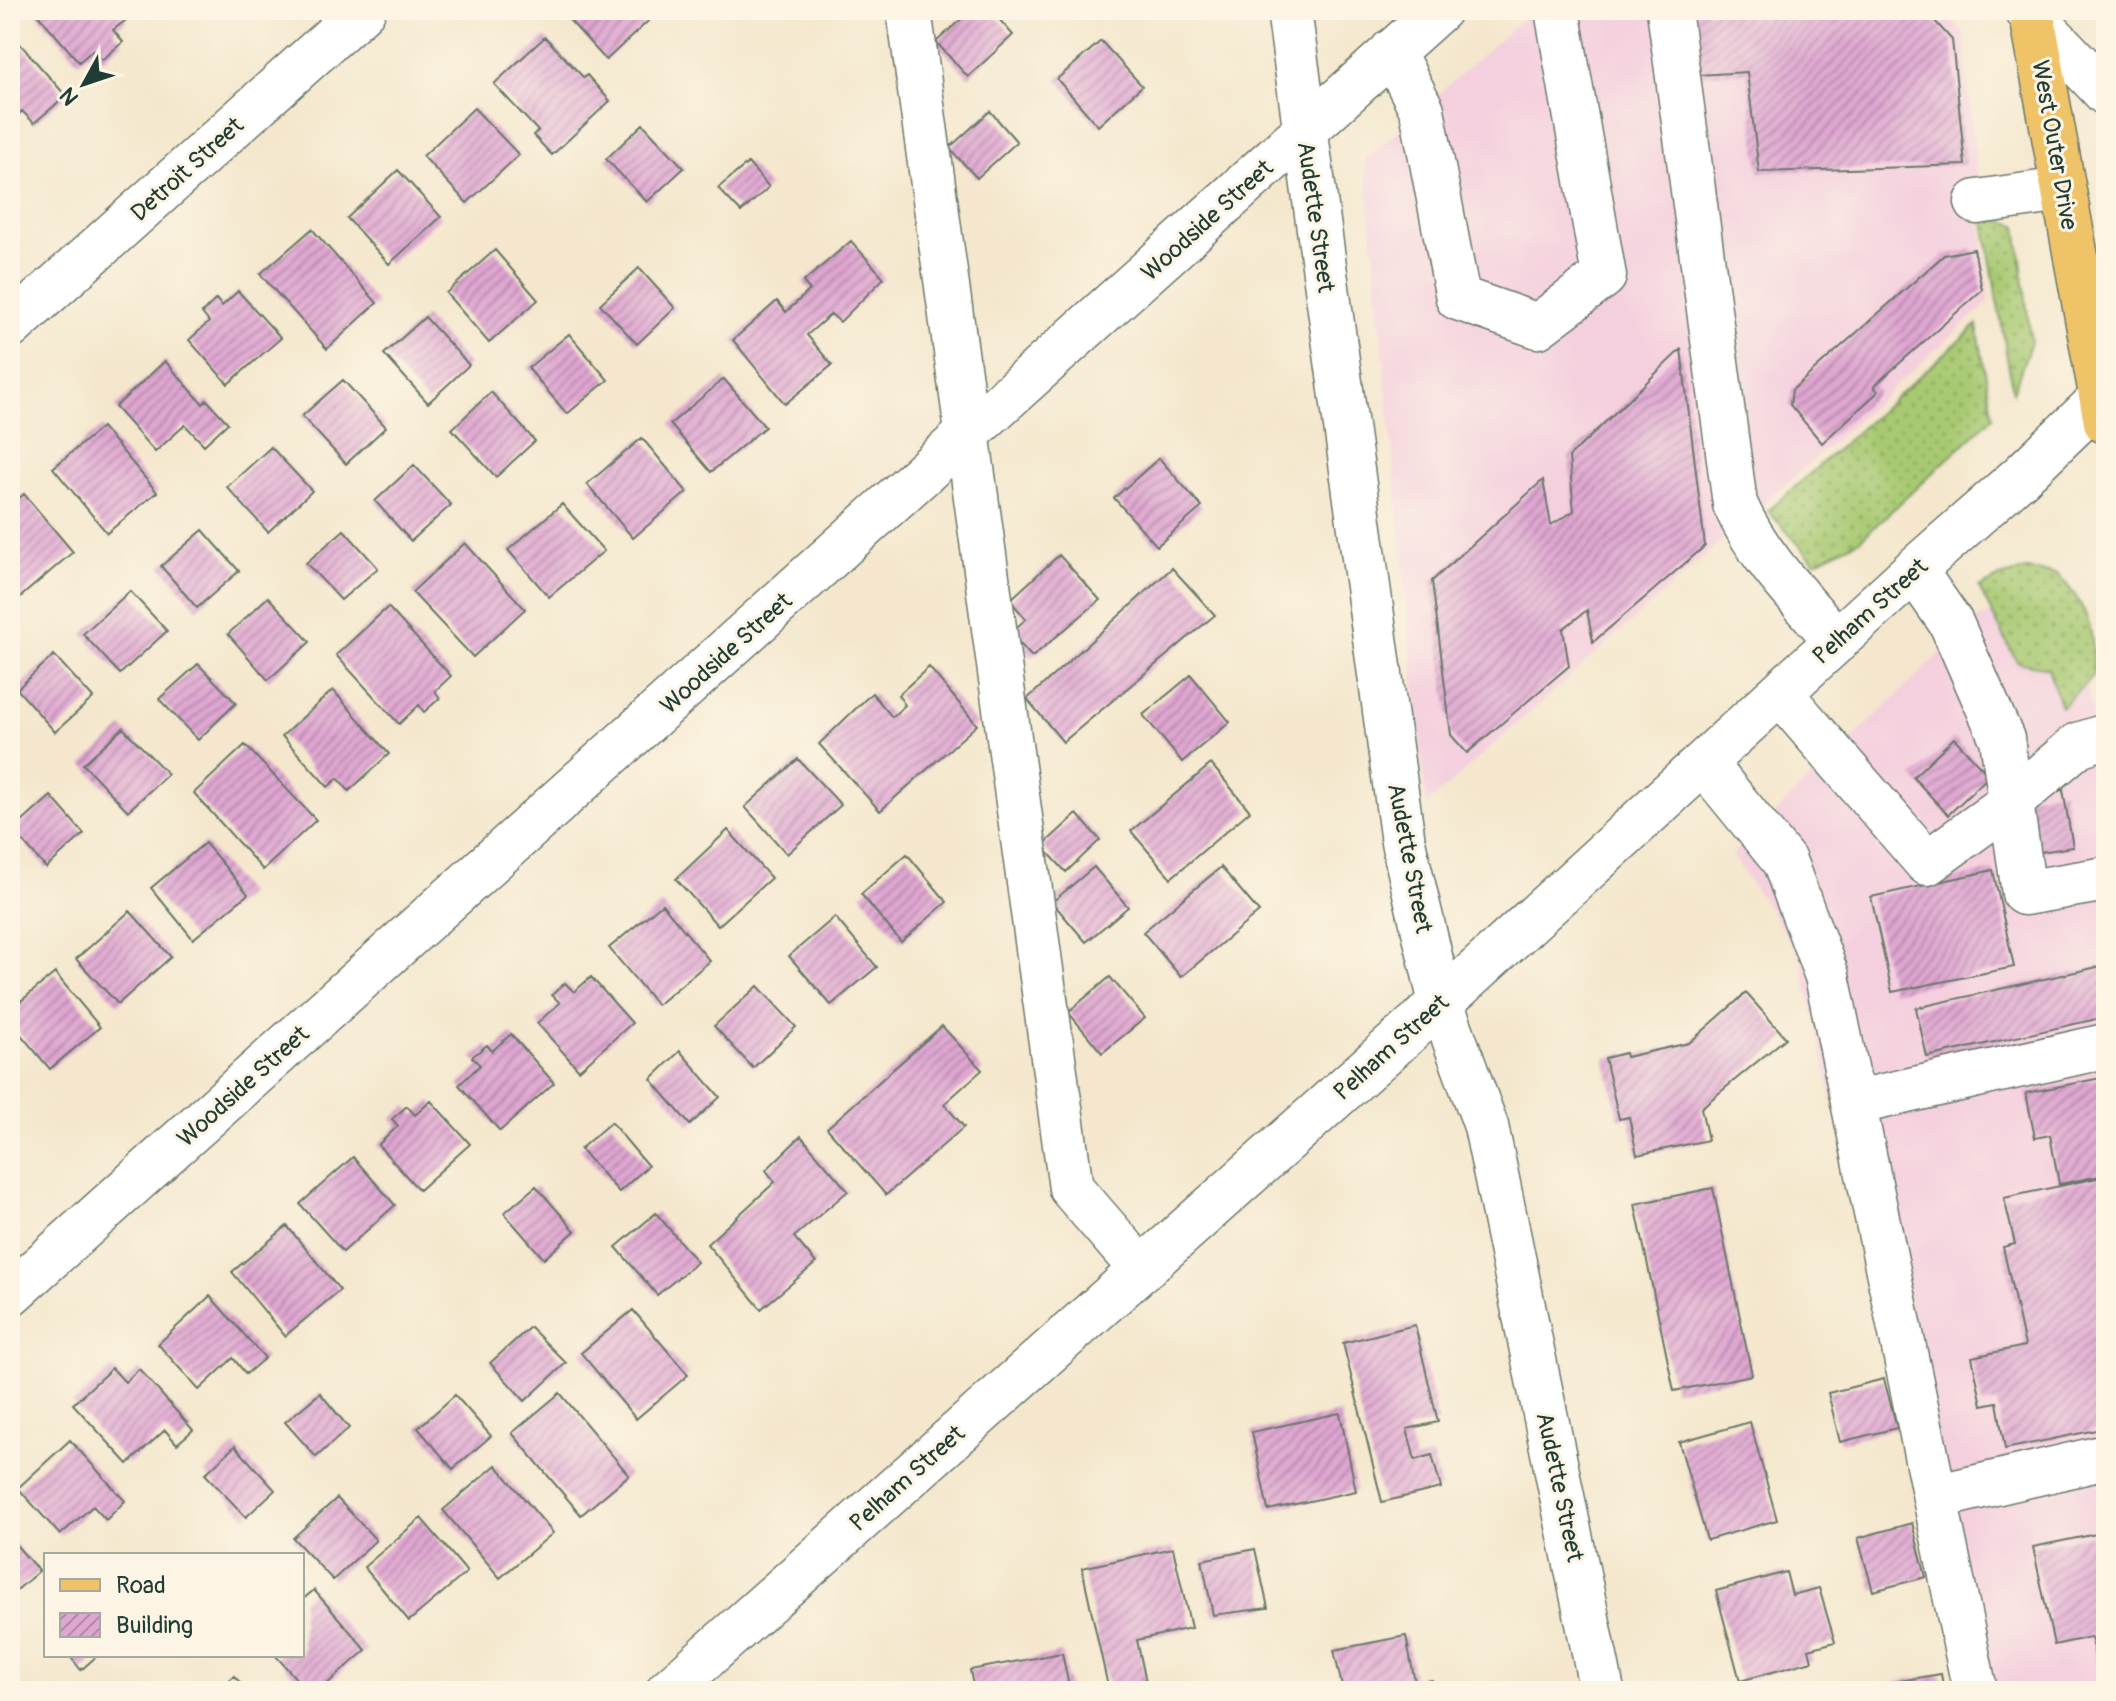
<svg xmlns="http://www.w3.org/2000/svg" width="2116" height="1701" font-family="Pangolin,sans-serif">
<defs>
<pattern id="grass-dots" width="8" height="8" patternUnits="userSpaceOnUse" patternTransform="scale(2)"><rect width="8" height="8" fill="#a8c972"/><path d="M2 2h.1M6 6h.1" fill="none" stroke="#88a45e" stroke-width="1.8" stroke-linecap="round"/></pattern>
<pattern id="building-hatch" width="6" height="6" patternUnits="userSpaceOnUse" patternTransform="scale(2)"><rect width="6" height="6" fill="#dfa6d1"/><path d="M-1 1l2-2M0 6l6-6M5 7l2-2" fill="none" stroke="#b488aa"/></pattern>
</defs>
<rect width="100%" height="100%" fill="#fcf5e5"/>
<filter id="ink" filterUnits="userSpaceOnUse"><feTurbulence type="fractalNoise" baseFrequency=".0125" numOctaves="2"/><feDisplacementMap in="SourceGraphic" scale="16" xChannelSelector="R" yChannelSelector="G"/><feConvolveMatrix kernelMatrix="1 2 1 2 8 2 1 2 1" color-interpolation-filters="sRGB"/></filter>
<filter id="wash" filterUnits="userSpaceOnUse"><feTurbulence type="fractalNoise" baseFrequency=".006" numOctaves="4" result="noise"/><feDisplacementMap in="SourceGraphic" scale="32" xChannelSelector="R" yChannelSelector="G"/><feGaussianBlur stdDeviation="1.8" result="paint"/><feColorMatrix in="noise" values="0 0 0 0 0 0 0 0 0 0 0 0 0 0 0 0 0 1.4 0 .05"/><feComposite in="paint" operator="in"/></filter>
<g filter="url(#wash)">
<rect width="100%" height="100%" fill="#f4e7cd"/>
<path fill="#f4cfde" d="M1532 10H1943L1963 32 1989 302 1426 805 1365 160Z
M2038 596 2072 603 2106 788V1691H1965L1800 956 1732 855 1976 619Z"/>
<path fill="url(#grass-dots)" stroke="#648353" stroke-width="2" d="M1983 216 2017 225 2031 342 2013 392Z
M1977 325 1993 417 1860 540 1815 562 1768 511Z
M2026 570 2057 574C2089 607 2095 631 2093 676L2061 707 2048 668 2017 662 1979 588 2000 577Z"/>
<g id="blocks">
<path fill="url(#building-hatch)" d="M34 10H118L126 20 113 30 123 42 102 60 93 50 79 62Z
M566 10H656L658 12 606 60 563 13Z
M971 10H991L1013 35 968 77 936 42Z
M1691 10H1925L1952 40 1965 165 1759 172 1747 72 1698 75Z
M13 36 66 96 34 123 22 111 10 122V40Z
M545 37 584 78 587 75 610 101 552 155 533 135 538 131 494 84Z
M1101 41 1142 86 1098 126 1057 79Z
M474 108 519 155 467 203 423 156Z
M990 111 1017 142 977 178 949 148Z
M643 124 684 168 647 202 606 159Z
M748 163 769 187 741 212 718 188Z
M398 170 441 217 389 264 347 218Z
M312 229 377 303 327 349 260 274Z
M851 241 884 278 840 322 831 314 807 335 832 365 785 404 733 340 777 301 786 312 810 290 803 282Z
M1974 249 1982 290 1874 386 1878 392 1822 443 1790 405 1792 390 1944 255Z
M495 250 538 300 489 343 446 293Z
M639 268 675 308 637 344 600 304Z
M238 291 281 338 228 384 189 340 209 322 202 313 216 299 222 306Z
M425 317 469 365 428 403 384 354Z
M569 334 608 380 567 414 528 368Z
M1681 349 1705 546 1593 642 1587 610 1563 629 1569 666 1467 753 1451 735 1432 581 1543 480 1551 525 1574 511 1569 457Z
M165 361 203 404 207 400 228 423 204 445 185 425 155 452 115 407Z
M724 379 765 427 711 472 670 424Z
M343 380 386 427 346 464 302 416Z
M491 392 535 441 496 477 452 429Z
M102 427 157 492 107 533 53 468Z
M642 438 687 492 633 538 587 484Z
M271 447 312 491 268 532 227 487Z
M1159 458 1202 507 1157 546 1114 498Z
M414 465 451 505 411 541 375 501Z
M24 494 73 552 18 599 10 589V506Z
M562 504 604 551 549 597 508 550Z
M203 530 239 571 197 608 161 566Z
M344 530 378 568 341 600 306 563Z
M465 543 525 609 473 657 412 592Z
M1059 555 1100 600 1032 657 1010 633 1026 619 1010 600Z
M1172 568 1215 615 1063 742 1027 699Z
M130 591 167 631 120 674 83 634Z
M268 597 310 642 268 680 228 634Z
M388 607 451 676 435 691 440 698 424 712 419 705 399 724 336 655Z
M54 655 93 698 55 732 17 689Z
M198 664 236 703 198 740 159 699Z
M929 667 977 725 880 811 819 744 872 693 892 717 905 705 898 695Z
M1191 675 1230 722 1182 762 1143 715Z
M333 690 389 754 349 791 338 778 328 787 282 736Z
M123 728 168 774 128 811 83 764Z
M1954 738 1989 776 1948 815 1913 777Z
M245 745 316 820 263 870 194 793Z
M798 759 841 805 787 854 745 807Z
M1211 764 1250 811 1171 878 1131 831Z
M2063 790 2073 847 2022 855 2013 799Z
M51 796 84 834 46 868 13 830Z
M1077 814 1100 840 1066 872 1042 846Z
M728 830 771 878 718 926 676 879Z
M205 843 248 894 193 939 151 888Z
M907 854 947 902 901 942 861 894Z
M1094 867 1128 907 1086 942 1052 902Z
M1221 867 1259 912 1181 977 1143 932Z
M1993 870 2014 967 1892 992 1871 897Z
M662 904 710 961 657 1005 609 948Z
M130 911 171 957 118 1004 76 959Z
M835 917 877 967 831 1005 789 956Z
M2106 965V1017L1927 1057 1916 1008Z
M55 973 100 1027 50 1069 10 1022V1010Z
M591 977 632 1023 579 1070 537 1023 560 1003 552 995 565 983 574 992Z
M1110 977 1145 1018 1102 1053 1068 1012Z
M758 986 796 1027 753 1068 714 1026Z
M1746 993 1786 1038 1701 1108 1708 1140 1637 1155 1629 1117 1619 1119 1605 1058 1625 1053 1626 1057 1689 1043Z
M942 1026 982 1070 944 1104 964 1127 886 1195 827 1128Z
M511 1034 554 1083 500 1131 459 1085 480 1065 472 1057 487 1045 492 1051Z
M680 1051 720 1097 690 1125 651 1079Z
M2106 1077V1175L2059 1184 2050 1135 2035 1138 2026 1093Z
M431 1101 470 1144 419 1190 378 1145 398 1126 392 1119 407 1106 415 1115Z
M611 1122 648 1166 619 1192 580 1149Z
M801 1136 848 1191 794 1237 816 1263 761 1309 707 1244 775 1182 766 1170Z
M353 1157 395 1205 343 1252 300 1204Z
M2106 1176V1428L2005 1449 1997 1402 1982 1405 1972 1357 2025 1346 2003 1247 2015 1244 2004 1198Z
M536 1186 575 1231 544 1259 504 1213Z
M1713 1188 1752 1375 1674 1391 1635 1204Z
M656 1213 697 1262 657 1295 616 1247Z
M287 1226 340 1290 285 1336 232 1272Z
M210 1296 265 1358 246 1374 233 1358 199 1390 158 1344Z
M633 1310 688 1375 636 1419 581 1353Z
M1415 1325 1438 1422 1407 1429 1415 1460 1432 1455 1441 1488 1382 1502 1343 1343Z
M530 1327 566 1363 525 1401 490 1363Z
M112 1368 125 1382 139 1369 193 1430 177 1444 165 1430 128 1464 73 1404Z
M1884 1379 1897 1428 1840 1442 1828 1393Z
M320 1393 349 1428 316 1457 285 1422Z
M560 1393 629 1475 581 1515 512 1433Z
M455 1395 491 1436 453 1469 418 1428Z
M1340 1413 1356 1491 1268 1510 1252 1432Z
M1750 1422 1777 1520 1707 1540 1679 1442Z
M70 1440 125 1501 106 1520 93 1506 60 1535 18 1488Z
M235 1446 275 1490 246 1517 205 1474Z
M496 1465 553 1533 500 1578 443 1510Z
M337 1498 376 1540 333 1580 293 1538Z
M421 1518 467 1572 409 1621 364 1567Z
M1912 1523 1926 1577 1873 1591 1858 1538Z
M2106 1532V1691H2103L2091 1637 2054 1645 2033 1547Z
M10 1538 39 1571 10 1596Z
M1173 1548 1191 1628 1137 1640 1148 1691H1109L1082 1568Z
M1255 1549 1268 1608 1213 1615 1202 1560Z
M1786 1572 1792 1595 1819 1588 1835 1642 1809 1649 1812 1661 1740 1681 1716 1591Z
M314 1590 366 1650 319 1691H307L275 1655H302V1600Z
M1406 1636 1415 1682 1432 1680 1435 1691H1343L1334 1650Z
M1062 1653 1070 1691H974L970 1670Z
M69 1655H98L81 1670Z
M1941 1674 1944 1691H1894L1893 1682Z
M234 1676 248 1691H217Z"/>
</g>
</g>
<g filter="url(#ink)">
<use href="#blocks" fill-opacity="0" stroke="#6a786a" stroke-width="2"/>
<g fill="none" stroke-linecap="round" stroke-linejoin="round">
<defs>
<path id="minor" d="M909 10 1071 1188 1141 1269
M1289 10 1403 842 1441 1003 1486 1126 1602 1691
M1669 10 1735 504C1758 557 1799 597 1837 641
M2027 10 2106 93
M1392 51 1422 110 1458 298 1538 326 1604 276 1557 10
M1977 202 2063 190
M10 327 363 10
M1914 570 1951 623 2002 739 2024 893 2106 879
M1780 693 1927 863 2011 802 2078 745 2106 736
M1704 763 1784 861 1827 976 1975 1691
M1853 1103 2106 1046
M10 1294 1439 10
M1935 1497 2106 1457
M668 1691 1441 1003 1914 570 2021 476 2106 394"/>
<path id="major" d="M2031 10 2106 422"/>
</defs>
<use href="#minor" stroke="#6a786a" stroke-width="47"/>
<use href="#major" stroke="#6a786a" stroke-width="47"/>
<use href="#minor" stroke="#fff" stroke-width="44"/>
<use href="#major" stroke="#efc469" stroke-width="44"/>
</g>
</g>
<g text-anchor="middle" stroke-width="6" stroke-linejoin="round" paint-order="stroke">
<g font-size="24" fill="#1f3d34" stroke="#fcf5e5">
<text transform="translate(2055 145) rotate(80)" y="8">West Outer Drive</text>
<text transform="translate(187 169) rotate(-42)" y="8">Detroit Street</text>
<text transform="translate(1316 217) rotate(82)" y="8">Audette Street</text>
<text transform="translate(1207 220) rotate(-42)" y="8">Woodside Street</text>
<text transform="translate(1870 611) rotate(-42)" y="8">Pelham Street</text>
<text transform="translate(726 653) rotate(-42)" y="8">Woodside Street</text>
<text transform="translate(1410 858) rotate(79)" y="8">Audette Street</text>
<text transform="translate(1391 1047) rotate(-42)" y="8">Pelham Street</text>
<text transform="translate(243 1086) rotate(-42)" y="8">Woodside Street</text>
<text transform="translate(907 1478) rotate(-42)" y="8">Pelham Street</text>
<text transform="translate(1560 1487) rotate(78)" y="8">Audette Street</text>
</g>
</g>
<rect width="2116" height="1701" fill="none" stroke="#fcf5e5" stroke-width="40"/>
<rect x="44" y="1553" width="260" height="104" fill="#fcf5e5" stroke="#a4ab9e" stroke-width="2"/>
<rect x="60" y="1579" width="40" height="12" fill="#efc469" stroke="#a4ab9e" stroke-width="2"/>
<text x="116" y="1593" font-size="24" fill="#1f3d34">Road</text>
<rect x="60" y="1613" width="40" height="24" fill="url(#building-hatch)" stroke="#a4ab9e" stroke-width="2"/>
<text x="116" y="1633" font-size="24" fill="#1f3d34">Building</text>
<g transform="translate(84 84) rotate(230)" stroke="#fcf5e5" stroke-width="6" paint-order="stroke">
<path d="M0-6L14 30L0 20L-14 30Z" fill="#1f3d34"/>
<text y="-12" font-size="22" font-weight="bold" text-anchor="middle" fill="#1f3d34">N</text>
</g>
</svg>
